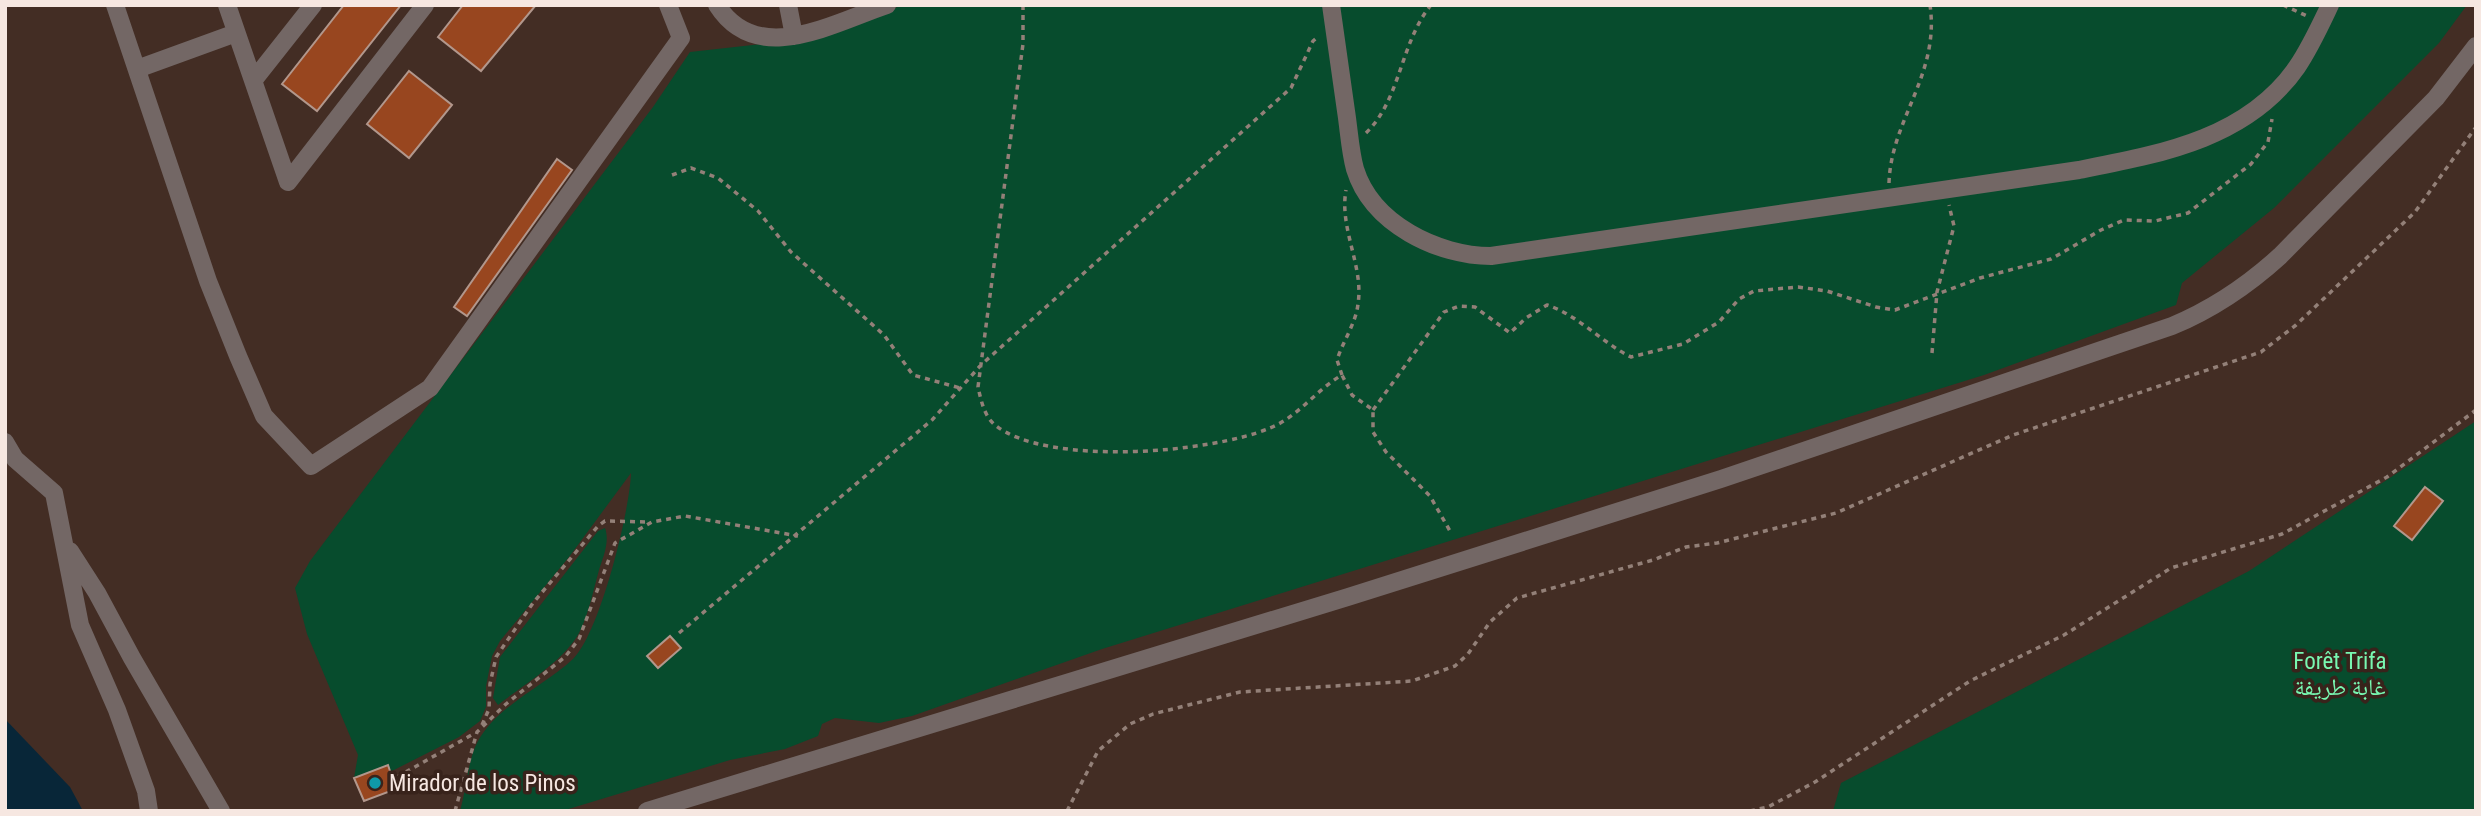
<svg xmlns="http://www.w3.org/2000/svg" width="2481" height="816" font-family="'Roboto Condensed','Noto Naskh Arabic',sans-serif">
<rect width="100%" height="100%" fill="#432d24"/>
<path fill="#074c2d" d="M904 5H2467L2439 43 2274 208 2182 283 2176 305 1984 375 1102 649 912 716 879 723 835 718 822 724 818 736 785 749 730 760 562 811H460C466 791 468 760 477 743 496 706 543 687 573 659 600 633 630 510 631 473L569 557 500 641 492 656 486 686V707L480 721 459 737 390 772 354 778 358 755 307 634 295 588 310 561 653 107 690 52 789 41Z
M2476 421V811H1833L1841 783 2249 571Z
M605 528C610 542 603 557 599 570 593 591 589 613 579 633 563 662 523 685 498 705L493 698 500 657 598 531Z"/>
<path fill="#082638" d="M5 719 70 787 83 811H5Z"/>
<path fill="#98461f" stroke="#b2978c" stroke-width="2" d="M344 5H401L317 111 282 84Z
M463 5H536L481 71 438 37Z
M409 71 452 105 409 158 367 124Z
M557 159 572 170 467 316 454 307Z
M2425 487 2443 501 2412 540 2394 526Z
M670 636 681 648 658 668 647 656Z
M388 765 396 789 364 801 354 778Z"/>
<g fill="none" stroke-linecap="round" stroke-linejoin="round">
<path stroke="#938078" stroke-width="3.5" stroke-dasharray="5 5" stroke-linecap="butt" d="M1023 5V44L978 387C981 400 984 416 995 425 1047 467 1211 453 1270 428 1298 417 1316 390 1342 375L1352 395 1373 410V432L1386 452 1430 496 1450 531
M1860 5H1929
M2283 5 2307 16
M1366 133C1401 99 1400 43 1431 5
M672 175 691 168 718 178 758 211 791 252 884 335 913 375 960 388
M1889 183C1891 119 1940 75 1930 5
M1932 353 1937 292 1954 226 1949 205
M1342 375 1337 360C1343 341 1356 323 1358 304 1364 266 1339 229 1346 190
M1373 410 1444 312 1459 306 1475 307 1510 333 1526 318 1547 305C1578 315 1601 342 1631 357L1683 344 1719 322 1739 299 1754 291 1798 287 1827 291 1876 307 1895 310 1980 278 2051 259 2101 230 2124 220 2155 221 2188 213 2251 164 2268 142 2272 119
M679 633 932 420 981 365 1291 88 1313 41 1319 36
M482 725 489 709 490 684 496 657 533 603 598 526 605 521 649 522
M397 777 475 733
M455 811 477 732 506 704 565 657 579 639 615 543 652 522 685 516 798 536
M1067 811 1098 751 1130 724 1153 714 1240 692 1412 681 1455 666 1468 654 1490 622 1517 598 1653 560 1686 547 1717 543 1836 513 2013 435 2261 352 2296 325 2415 212 2476 127
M1750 811 1768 807 1815 782 1970 681 2064 635 2171 568 2282 534 2387 477 2476 410"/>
<path stroke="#736765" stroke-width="18" d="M115 5 208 281 238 356 264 416 311 466 430 388 681 38 668 5
M227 5 288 182
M717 5C757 68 833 23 887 5
M788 5 794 36
M1331 5C1336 41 1341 76 1346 111 1349 130 1350 151 1355 169 1372 224 1438 256 1491 256L2079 170C2160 154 2247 139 2297 67 2310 48 2320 26 2330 5
M137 69 236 33
M253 81 313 5
M288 182 425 5
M5 442 15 459 54 493 80 625 117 710 146 791 149 811
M70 551 97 593 132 658 221 811
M647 811 1348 597 1721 479 2172 326C2213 309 2247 286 2280 256L2436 98 2476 46"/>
</g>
<circle fill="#0f9aa8" stroke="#38231b" stroke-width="2.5" cx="375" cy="783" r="7"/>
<g text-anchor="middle" stroke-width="7" stroke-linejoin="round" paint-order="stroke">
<g font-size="23" fill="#78f7b1" stroke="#38231b">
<text x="2340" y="669">Forêt Trifa<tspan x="2340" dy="26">غابة طريفة</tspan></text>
</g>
<g font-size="23" fill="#f6e7e1" stroke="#38231b" text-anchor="start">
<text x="389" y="791">Mirador de los Pinos</text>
</g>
</g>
<rect width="2481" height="816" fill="none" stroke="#f6e7e1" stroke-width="14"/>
</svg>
